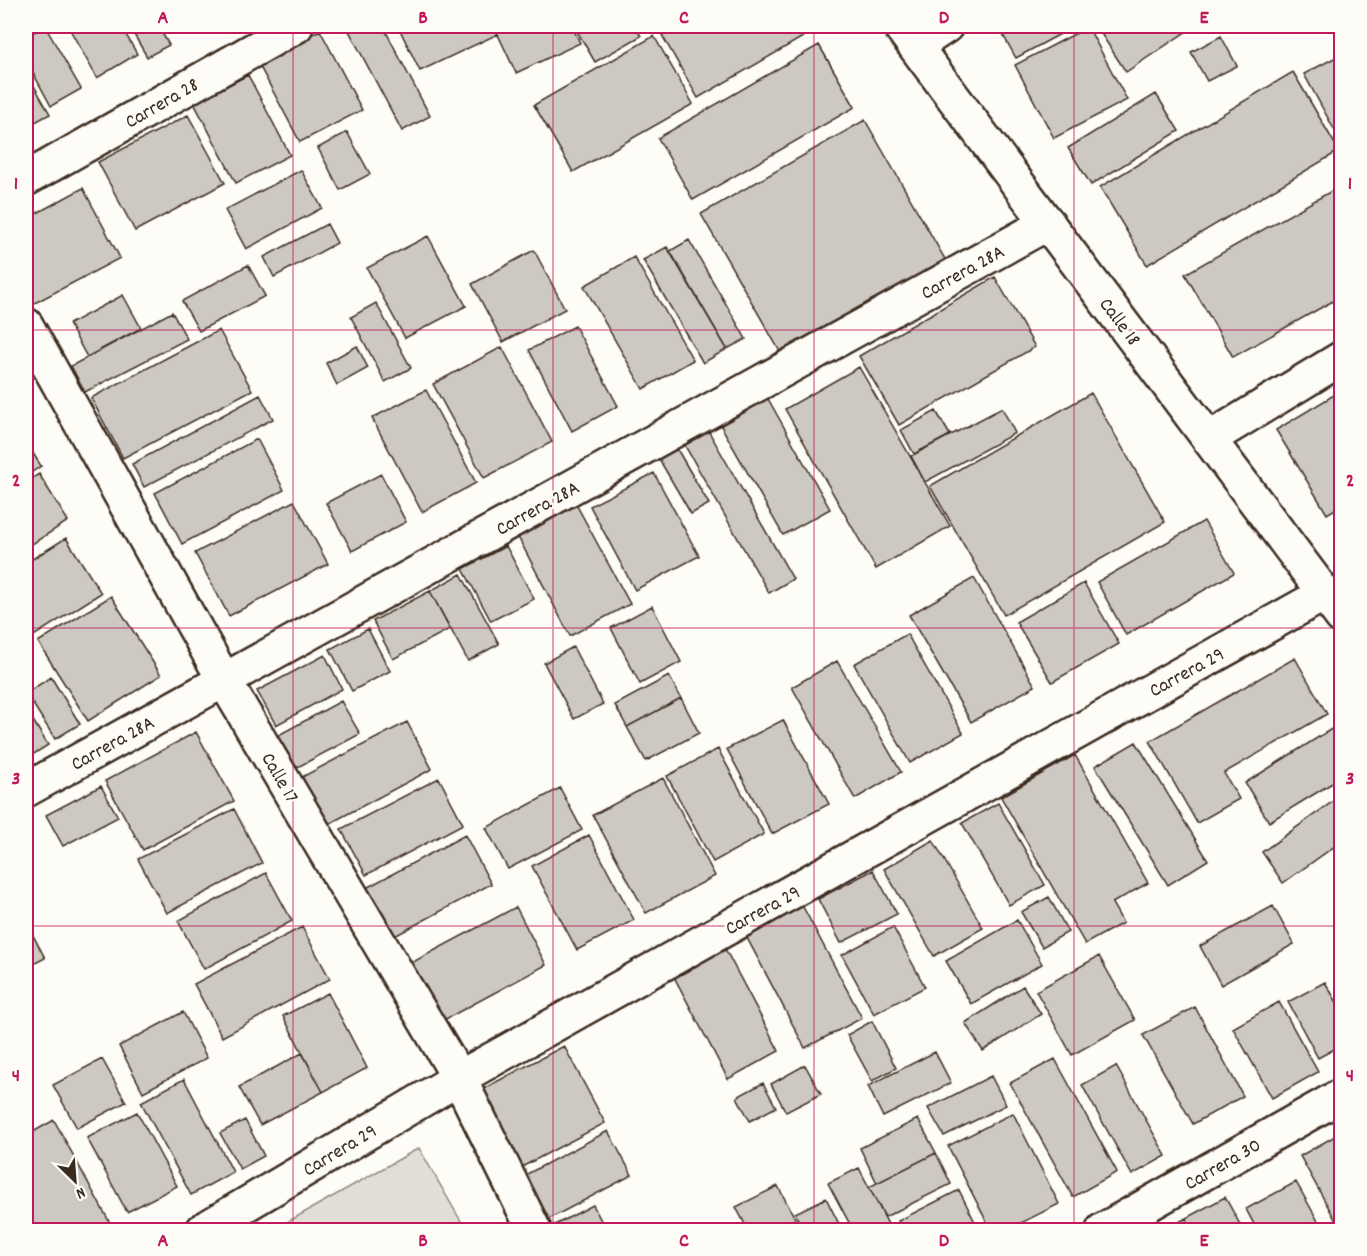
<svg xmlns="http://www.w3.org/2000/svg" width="1367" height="1256" font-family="Dekko,sans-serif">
<rect width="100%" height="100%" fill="#fdfcf7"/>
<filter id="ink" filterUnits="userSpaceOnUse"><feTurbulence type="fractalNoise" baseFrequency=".0167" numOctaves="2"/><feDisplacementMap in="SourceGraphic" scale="12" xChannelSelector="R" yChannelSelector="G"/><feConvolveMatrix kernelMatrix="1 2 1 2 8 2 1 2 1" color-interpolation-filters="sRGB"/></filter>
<g filter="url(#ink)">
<path fill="#e1ded7" stroke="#8e847a" stroke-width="1.5" d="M419 1148 466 1230H273Z"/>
<path fill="#cdc8c2" stroke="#3b2a1e" stroke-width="1.5" d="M45 26 81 89 51 106 26 60V36Z
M68 26H121L137 54 97 78Z
M129 26H158L169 45 147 57Z
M349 26H383L430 116 402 131 347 27Z
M398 26H494L498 34 420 71Z
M494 26H572L580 43 516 73Z
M574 26H635L641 36 595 62Z
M679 26H803L808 34 698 98 662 35Z
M998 26H1075L1016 58Z
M1103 26H1179L1184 33 1126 72 1098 29Z
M1179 26H1195L1184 33Z
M1088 27 1127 100 1054 138 1015 65Z
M320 30 362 110 300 142 258 63Z
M654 36 693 104 573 172 534 105Z
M1221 36 1237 66 1207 81 1191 52Z
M819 45 855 107 693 200 658 138Z
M1338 56 1342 63V144L1304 74Z
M1293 72 1339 151 1147 265 1100 187Z
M248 75 290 155 236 183 194 103Z
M32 82 50 114 26 127V85Z
M1156 94 1179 131 1091 185 1068 148Z
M188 115 225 183 135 231 98 162Z
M865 120 946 261 782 355 701 214Z
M347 132 370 174 340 190 318 148Z
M301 170 322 208 246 249 225 210Z
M1342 185V296L1233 357 1185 274Z
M83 188 120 258 31 305 26 295V219Z
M327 224 337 243 274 277 264 257Z
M428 236 466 306 405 338 367 268Z
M689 240 746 339 727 349 670 251Z
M667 247 727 349 703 363 643 260Z
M534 250 565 309 503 342 472 284Z
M634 257 693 360 643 389 584 286Z
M248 265 265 296 199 331 182 301Z
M995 277 1035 347 899 425 859 356Z
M123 295 141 328 87 357 69 324Z
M376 303 411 368 385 382 351 317Z
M172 312 187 339 85 392 71 366Z
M575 326 618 406 572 431 529 350Z
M219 330 252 390 123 458 91 398Z
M357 346 368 368 337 385 326 363Z
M502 347 552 442 484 478 433 384Z
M859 367 950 526 876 569 785 409Z
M426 390 476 483 422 512 372 418Z
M1342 390V505L1327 514 1276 430Z
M1091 393 1165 522 1004 615 930 486Z
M260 395 273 419 144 487 132 464Z
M767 397 830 509 783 535 720 424Z
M1002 408 1015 433 925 482 911 456Z
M936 411 950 435 914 454 901 430Z
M708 430 793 579 769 593 684 444Z
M257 439 284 490 182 544 155 493Z
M26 442 41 466 26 476Z
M677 449 709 504 691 514 659 459Z
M654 473 699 556 635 590 590 506Z
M39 474 68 521 26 548V482Z
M381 474 406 522 352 551 326 503Z
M294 501 328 564 229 616 195 553Z
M576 504 630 604 570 636 517 535Z
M1204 521 1234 573 1126 635 1097 582Z
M66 538 101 593 26 641V563Z
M506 546 534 599 491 621 463 569Z
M461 574 499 644 468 661 430 591Z
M974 578 1035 686 971 722 909 615Z
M1084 583 1119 644 1052 682 1016 622Z
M430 591 450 629 393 659 373 621Z
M111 596 161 675 88 721 38 642Z
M652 606 681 662 640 684 611 628Z
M368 629 390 671 352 691 330 649Z
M907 634 963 733 910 763 854 664Z
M573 647 603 704 574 719 544 663Z
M325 655 342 689 276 725 257 691Z
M1295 658 1327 714 1224 773 1239 799 1197 823 1150 741Z
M837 661 901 772 855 799 792 687Z
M669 676 681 698 627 727 615 705Z
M51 677 80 724 55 739 26 693Z
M681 698 699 733 646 761 627 727Z
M341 701 360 734 292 770 275 737Z
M26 709 48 745 26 759Z
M783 720 829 804 772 834 727 749Z
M407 722 432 769 325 826 300 778Z
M1333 728 1342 741V777L1269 822 1245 783Z
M196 732 234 801 143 850 105 781Z
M1136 742 1208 860 1168 885 1095 766Z
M718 749 764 834 713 862 667 776Z
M1075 755 1148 883 1112 903 1123 923 1085 944 1001 797Z
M439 778 463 824 366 875 341 829Z
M663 778 715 876 646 913 593 815Z
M101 786 118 817 63 846 46 815Z
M560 788 582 830 508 869 486 828Z
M1342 795V841L1283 883 1262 852Z
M998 803 1045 885 1009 905 962 823Z
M234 809 262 863 167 913 138 859Z
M465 835 491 884 393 937 366 888Z
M589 835 634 920 577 950 532 866Z
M933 840 983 928 934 956 884 869Z
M873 870 897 914 841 943 818 899Z
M266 873 292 921 204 969 178 921Z
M1049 897 1068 932 1042 947 1021 912Z
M802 905 862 1018 805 1048 746 936Z
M1273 906 1294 944 1221 985 1200 946Z
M516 907 546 965 442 1021 411 963Z
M1017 920 1042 964 971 1004 946 961Z
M26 922 45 958 26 968Z
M302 927 330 979 222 1037 194 984Z
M893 927 925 987 874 1014 842 955Z
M723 945 779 1051 728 1079 672 973Z
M1099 956 1135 1020 1072 1055 1036 991Z
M1325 982 1342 1011V1045L1318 1058 1288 1002Z
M1023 986 1041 1014 983 1051 965 1023Z
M328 993 367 1068 323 1092 283 1016Z
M1279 1002 1318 1072 1272 1098 1233 1028Z
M1195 1007 1243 1096 1193 1124 1143 1035Z
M183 1012 207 1058 143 1092 119 1046Z
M872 1021 896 1068 872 1081 847 1035Z
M564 1046 605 1123 520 1168 479 1091Z
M935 1052 951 1083 883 1117 868 1086Z
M302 1053 323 1092 260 1125 239 1087Z
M102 1059 126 1102 77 1128 53 1085Z
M1055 1059 1117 1172 1073 1197 1010 1083Z
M805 1065 821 1094 786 1112 771 1084Z
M1116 1066 1166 1156 1132 1175 1082 1085Z
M991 1076 1006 1105 944 1136 928 1108Z
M184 1079 233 1172 191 1195 141 1102Z
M763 1083 776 1107 750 1121 737 1097Z
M137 1112 177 1186 127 1212 87 1138Z
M1013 1113 1059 1204 1007 1230H991L948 1146Z
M918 1119 936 1153 877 1183 860 1148Z
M54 1120 110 1223 96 1230H26V1136Z
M245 1120 264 1156 240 1169 220 1133Z
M608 1131 632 1175 549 1219 525 1175Z
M1342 1132V1230H1341L1300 1156Z
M936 1153 951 1184 885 1217 869 1187Z
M859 1168 891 1230H853L828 1183Z
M1296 1182 1323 1230H1257L1246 1209Z
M778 1186 801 1230H748L736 1207Z
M959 1190 979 1230H903L898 1221Z
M1225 1197 1243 1230H1193L1186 1218Z
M826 1198 842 1230H803L795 1213Z
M593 1205 606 1230H548L547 1229Z
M1186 1218 1193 1230H1165Z"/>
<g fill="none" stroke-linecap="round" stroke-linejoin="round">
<defs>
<path id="minor" d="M916 46 946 26
M26 179 296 26
M26 325 224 680 459 1078 534 1230
M1209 439 1342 358
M26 790 1048 223
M203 1230 459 1078 1324 594
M1103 1230 1342 1095"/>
<path id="major" d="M900 26 1342 617"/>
</defs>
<use href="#minor" stroke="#3b2a1e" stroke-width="38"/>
<use href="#major" stroke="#3b2a1e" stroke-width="38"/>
<use href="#minor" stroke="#fdfcf7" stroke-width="33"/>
<use href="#major" stroke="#fdfcf7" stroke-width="33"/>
</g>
</g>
<path fill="none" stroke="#c2185b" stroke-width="1.5" stroke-opacity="0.55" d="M293 26V1230M553 26V1230M814 26V1230M1074 26V1230M26 330H1342M26 628H1342M26 926H1342"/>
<g text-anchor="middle" stroke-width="5" stroke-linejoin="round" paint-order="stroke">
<g font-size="20" fill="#3b2a1e" stroke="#fdfcf7">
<text transform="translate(161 102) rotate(-30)" y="7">Carrera 28</text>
<text transform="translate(962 271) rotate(-29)" y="7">Carrera 28A</text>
<text transform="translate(1121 321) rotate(53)" y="7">Calle 18</text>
<text transform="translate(537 507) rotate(-29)" y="7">Carrera 28A</text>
<text transform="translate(1186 671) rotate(-29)" y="7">Carrera 29</text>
<text transform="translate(112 742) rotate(-29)" y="7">Carrera 28A</text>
<text transform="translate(281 777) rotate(60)" y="7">Calle 17</text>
<text transform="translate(762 909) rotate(-29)" y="7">Carrera 29</text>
<text transform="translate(339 1149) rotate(-31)" y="7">Carrera 29</text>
<text transform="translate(1222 1163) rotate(-30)" y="7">Carrera 30</text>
</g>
</g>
<rect width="1367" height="1256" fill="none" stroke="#fdfcf7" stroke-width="66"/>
<g transform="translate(75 1181) rotate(155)" stroke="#fdfcf7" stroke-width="4.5" paint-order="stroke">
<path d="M0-4.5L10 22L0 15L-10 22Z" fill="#3b2a1e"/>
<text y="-9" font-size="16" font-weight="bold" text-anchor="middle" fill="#3b2a1e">N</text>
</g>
<rect x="33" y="33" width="1301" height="1190" fill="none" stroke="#c2185b" stroke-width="2"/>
<g font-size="20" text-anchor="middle" font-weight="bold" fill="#c2185b">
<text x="163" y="23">A</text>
<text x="423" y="23">B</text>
<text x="684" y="23">C</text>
<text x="944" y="23">D</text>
<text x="1204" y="23">E</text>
<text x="16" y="189">1</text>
<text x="1350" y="189">1</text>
<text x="16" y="486">2</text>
<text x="1350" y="486">2</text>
<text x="16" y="784">3</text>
<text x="1350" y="784">3</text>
<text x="16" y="1081">4</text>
<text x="1350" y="1081">4</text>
<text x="163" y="1246">A</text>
<text x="423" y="1246">B</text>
<text x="684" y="1246">C</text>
<text x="944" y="1246">D</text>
<text x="1204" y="1246">E</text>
</g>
</svg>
